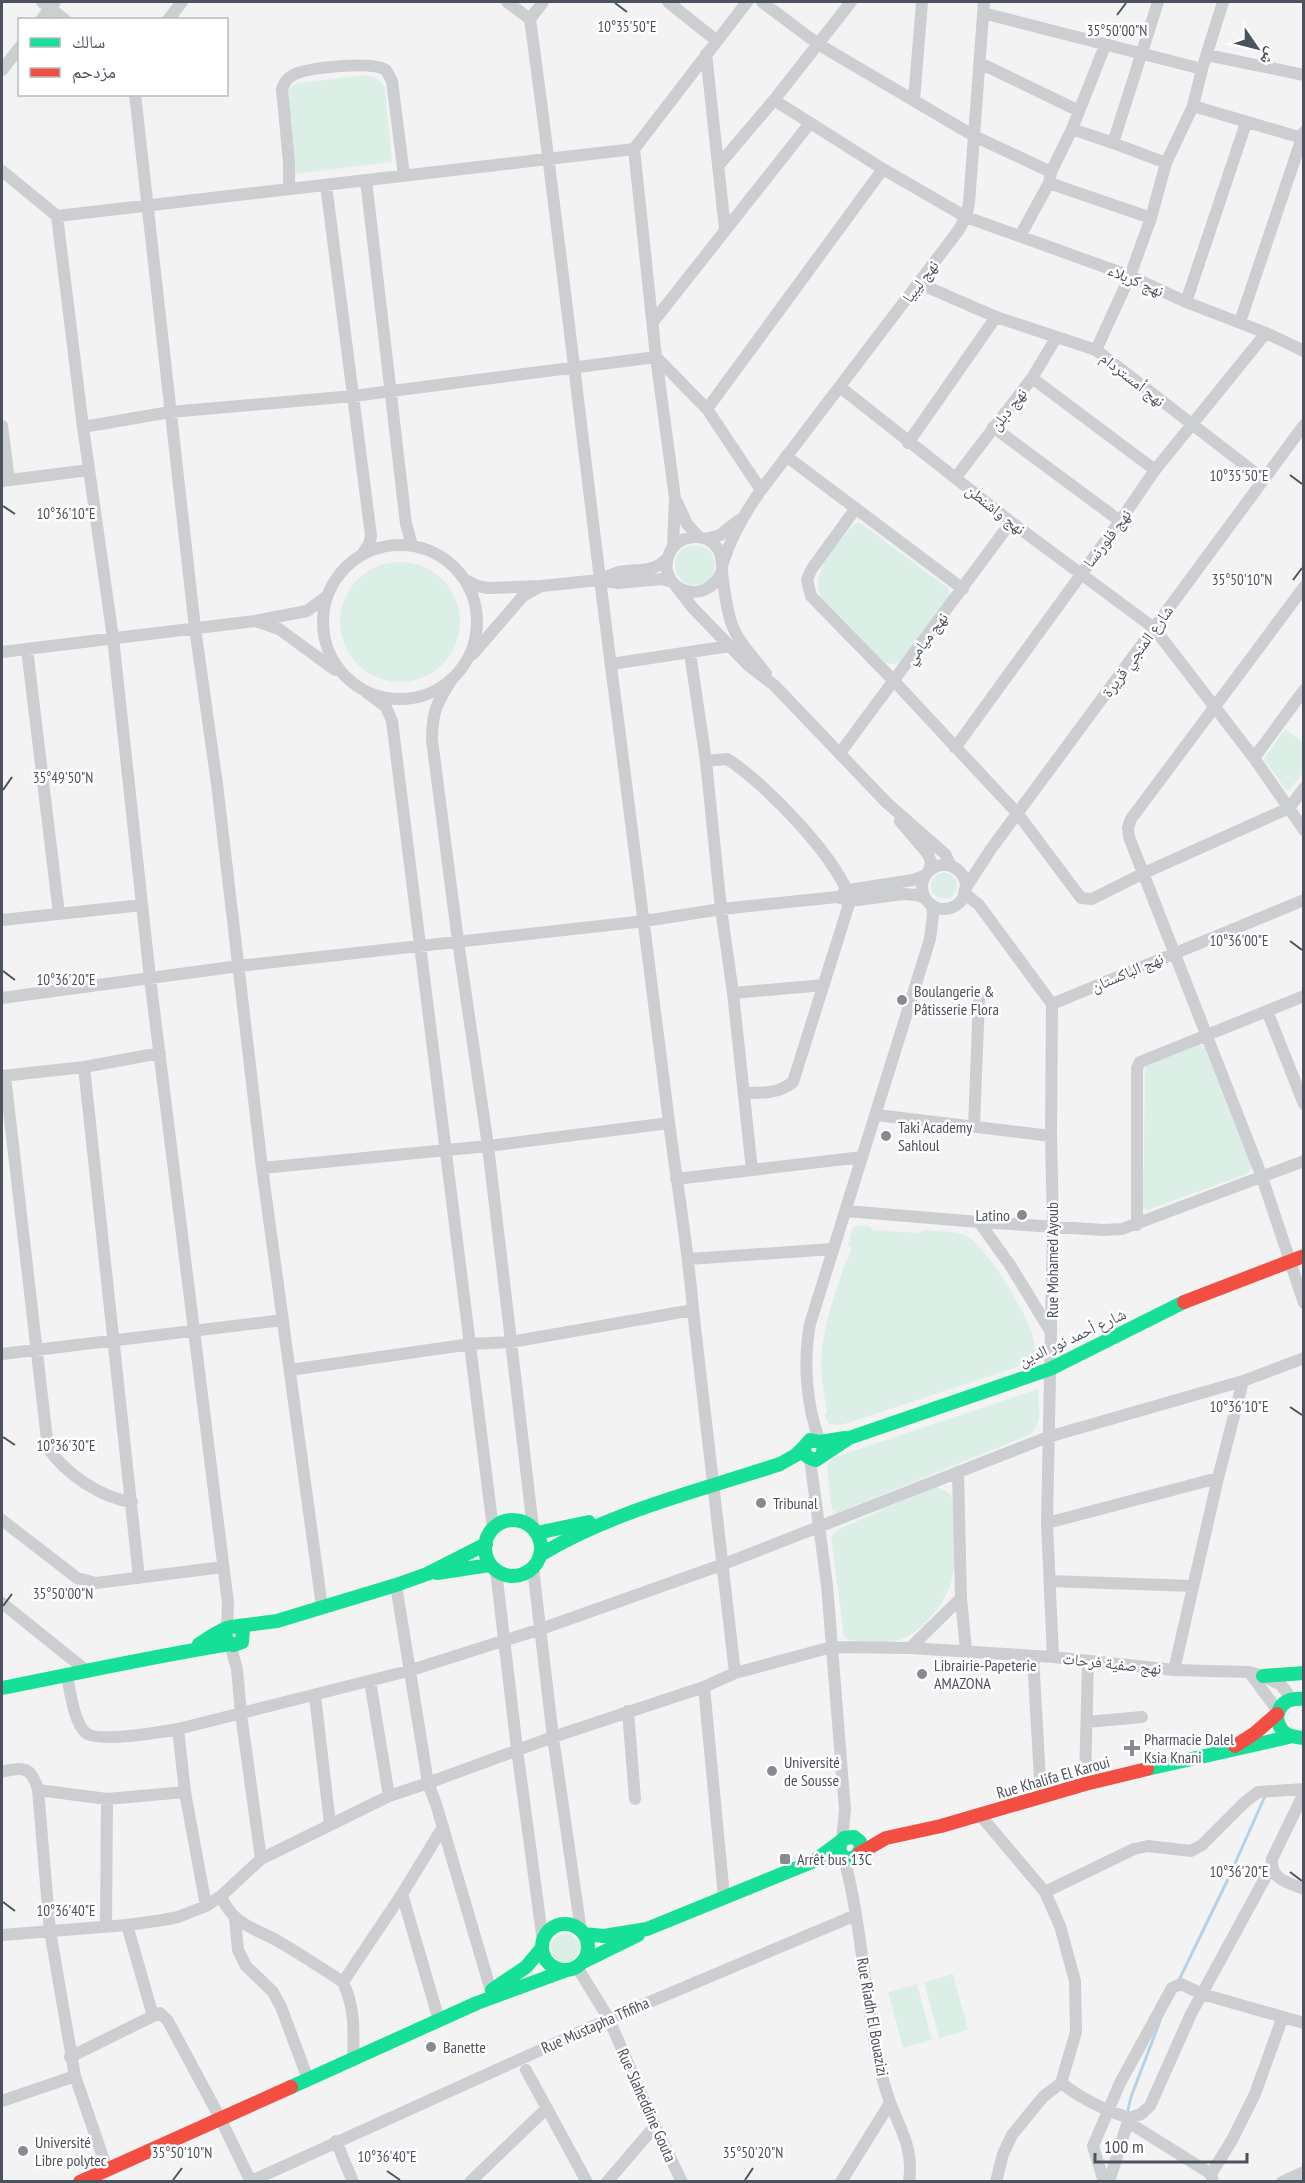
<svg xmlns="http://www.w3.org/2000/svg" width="1305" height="2183" font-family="'PT Sans Narrow','Noto Naskh Arabic',sans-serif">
<rect width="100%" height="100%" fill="#f4f3f3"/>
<path fill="#dbefe7" d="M366 75 377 78 385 87 392 162 295 174 288 91 290 87 298 83Z
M859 522 949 589V598L903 661 894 664 885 663 821 597C810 569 837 546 853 525Z
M675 565a20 20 0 1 1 40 0a20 20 0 1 1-40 0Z
M340 622a60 60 0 1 1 120 0a60 60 0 1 1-120 0Z
M1285 729 1303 742V773L1289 790H1286L1264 759Z
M931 886a13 13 0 1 1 26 0a13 13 0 1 1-26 0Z
M1198 1045H1202L1205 1049 1252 1167 1247 1174 1147 1210 1143 1207 1145 1068 1148 1065Z
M862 1225 869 1226 873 1230 918 1233 924 1230C935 1231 956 1231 965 1235 985 1243 1039 1329 1035 1351 1033 1357 1028 1361 1023 1365L841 1425 829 1424 824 1415 827 1412C825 1398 822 1384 821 1370 820 1333 835 1295 846 1260H848L852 1247 848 1246 853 1227Z
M1038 1389C1038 1406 1044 1423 1029 1435L837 1513 832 1510 827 1468 832 1458Z
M935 1486 950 1494 953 1500C954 1524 957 1551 953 1575 947 1605 917 1641 885 1643 873 1644 859 1641 848 1640L844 1636 831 1537 837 1530Z
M551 1948a14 14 0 1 1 28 0a14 14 0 1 1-28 0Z
M953 1974 968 2030 939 2038 924 1982Z
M917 1984 932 2040 903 2048 888 1992Z"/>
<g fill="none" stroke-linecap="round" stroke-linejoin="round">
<path stroke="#b4d3e9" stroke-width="3" d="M1179 1980 1229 1877 1265 1796
M1127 2114 1131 2097 1160 2021"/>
<path stroke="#cdced1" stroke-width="12" d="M55 2 50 8 65 20
M507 2 530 19
M668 2 717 41
M762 2 818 44 974 136 1051 172
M851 2 774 100 883 169 966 217 1130 276 1186 302 1266 333 1304 351
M1158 2 1113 143 1166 163
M983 13 1202 69
M41 20 50 8 42 2
M168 20 182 2
M1106 43 1072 129 1051 172 1049 183 1151 218
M706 54 725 229
M1207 55 1304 75
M980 63 1079 111
M2 70 20 47
M135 94 195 628 217 784 262 1168 322 1607
M914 100 922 2
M1193 106 1302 138
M1072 129 1113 143
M718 166 774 100
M2 171 57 216 634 149
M366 180 406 524 412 545
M326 185 371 536 369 544 363 553
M289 189V163L282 89C284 83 287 78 293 75 309 67 372 61 386 70L392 81 404 176
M57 216 83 427 113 638 150 978 228 1603 227 1629
M1020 236 1049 183
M918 283 996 317 1096 350 1263 479
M1186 302 1246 123
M653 322 810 123
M1240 322 1304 132
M1096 350 1130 276 1151 218 1166 163 1193 106 1202 69 1223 2
M1032 378 1155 470
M840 387 1011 522 1154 628 1254 758 1304 830
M2 426 9 480
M83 427 170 412 353 396 656 357 707 409
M993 427 1120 521
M908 443 996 317
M786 456 963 589
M956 477 1032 378 1056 338
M2 481 89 470
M761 490 707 409 883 169
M677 502 687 524 699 537
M856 508 811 570 807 580 811 596 894 681 1018 814 1081 898 1092 899 1144 873 1289 808 1304 788
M706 539 720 535 739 520
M323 622a77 77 0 1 1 154 0a77 77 0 1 1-154 0Z
M673 547 675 498 656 357 634 149 747 2
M722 566C730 538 744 514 761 490L958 231 966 217 969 203 984 2
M722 571C705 610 655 589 669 554 677 534 706 531 718 549 724 559 721 570 723 580 725 596 727 611 732 625 739 644 755 658 766 674
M600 579C606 577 612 574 619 572 636 569 656 573 668 557
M466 580 477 586 488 588 542 586 599 580 618 583 662 579 672 582
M676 586 692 607 749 666 774 685 887 803 945 854 951 866
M1304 587 1131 819 1128 828 1129 837 1262 1177 1304 1303
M256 621 279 629 335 670
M27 649 59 914
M2 652 255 621 307 611 327 596
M690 653 706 761 721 909 733 993 752 1170
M473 654 523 596 541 586
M611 664 730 646
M452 679C437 703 432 711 432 740L458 941 488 1146 533 1528
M366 692 386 707 392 721 493 1529
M955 748 1120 521 1155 470 1266 333
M840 753 1011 522
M1254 758 1304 690
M706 761 727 759C762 780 842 862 850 901L793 1082C778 1094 762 1093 744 1093
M900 821 928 854 931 862 929 871
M922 887a22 22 0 1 1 44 0a22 22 0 1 1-44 0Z
M965 889 991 849 1304 425
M843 893 848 890 913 880 926 875
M964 893 979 905 1052 1004 1051 1136 1053 1228 1047 1523 1053 1657
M2 920 142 905
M733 993 824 985
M2 998 239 966 645 921 721 909 837 897 850 901 903 894 917 895 925 898
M1052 1004 1304 900
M1267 1011 1304 1104
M84 1067 139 1578
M2 1076 84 1067 160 1053
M5 1076 48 1448C66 1474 101 1498 132 1502
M877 1115 1051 1136
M974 1126 979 999
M262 1168 488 1146 669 1123
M676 1179 862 1157
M846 1211 979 1222 1010 1265 1051 1332
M979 1222 1103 1230 1122 1229 1304 1161
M1137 1225V1068L1140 1062 1304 996
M689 1259 832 1249
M2 1354 283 1320
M290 1370 471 1344 511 1342 693 1310
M820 1442C806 1405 803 1362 810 1324L930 939 933 915 932 905
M810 1459 827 1585 845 1810 842 1840
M958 1472 961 1598 966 1651
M2 1520 77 1578 96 1583 223 1567
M1047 1523 1218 1478
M533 1568 553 1737 581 1931
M496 1571 517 1749 543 1942
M1050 1581 1193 1586
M2 1603 88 1672
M230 1644 237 1669 241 1714 261 1859
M910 1648 961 1598
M1033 1657 1041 1797
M1174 1670 1218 1478 1243 1381
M1249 1672 1278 1711
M735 1673 832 1647 910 1648 1053 1657 1174 1670 1249 1672 1263 1676 1281 1685 1291 1698
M67 1676C70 1690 74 1723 86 1733 98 1743 161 1732 178 1729
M370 1681 389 1796
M704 1687 724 1897
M315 1696 330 1824
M628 1711 635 1799
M1087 1722 1142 1717
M2 1772C23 1766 32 1767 38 1790L50 1931 75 2076 2 2101
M1085 1784 1088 1662
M38 1790 107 1799 185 1792 178 1729 408 1671 541 1629 724 1564 1048 1437 1243 1381 1304 1358
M185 1792 206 1906
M1304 1793 1272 1859C1270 1879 1288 1883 1304 1889
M980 1815 1045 1892 1060 1926 1075 1981 1076 2032 1061 2083 1043 2097 1012 2135 1003 2154 996 2182
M844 1858C857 1907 862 1958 869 2008 874 2040 879 2072 890 2102 901 2131 914 2149 909 2182
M1045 1892 1134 1849 1148 1846 1191 1851 1202 1845 1245 1802 1258 1792 1304 1789
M402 1894 439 2020
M221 1896 261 1859 389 1796 428 1783 396 1585
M235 1918 238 1950 246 1966 273 1992 281 2007 308 2079
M127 1925 153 2016 160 2013 168 2021 220 2118 251 2182
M106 1927 107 1799
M2 1935 127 1925 163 1920 178 1917 206 1906 221 1896C234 1927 257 1928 283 1944 303 1956 323 1969 343 1982
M577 1967 609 2019 655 2126 682 2182
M491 1991 436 1804 428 1783 553 1737 704 1687 735 1673 693 1310C688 1247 677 1185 669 1122 653 988 636 854 618 720 587 486 562 252 530 19L543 2
M70 2057 153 2016
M353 2059C354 2031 355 2008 343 1982L402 1894 443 1827
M526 2070 587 2182
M75 2076 107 2169
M1061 2083C1083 2100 1104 2110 1129 2118L1109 2182
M1129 2118 1141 2114 1150 2106 1191 2014 1271 1867
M1128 2122 1211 2174
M336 2141 353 2182
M249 2182 609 2019 856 1915
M470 2182 547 2108
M607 2182 655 2126
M841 2182 890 2103
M1104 2182 1093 2146 1120 2083 1172 1988 1181 1984 1202 1994 1304 2023
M1213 2182 1211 2174 1232 2140 1255 2094 1282 2019
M1282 2182 1304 2172"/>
<path stroke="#16e098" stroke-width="14" d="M820 1442 824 1447 822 1456 816 1460C808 1458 804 1456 804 1447L810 1440 820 1442 845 1438
M822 1456 849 1438 1050 1369 1184 1302
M485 1548a28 28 0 1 1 56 0a28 28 0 1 1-56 0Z
M537 1533 589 1522
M540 1555C613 1511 699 1491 780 1464L796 1455 804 1447
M437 1573 490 1565
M238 1626 277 1621 396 1585 427 1574 486 1544
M199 1644C211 1637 226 1624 240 1627L243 1630 242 1642 233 1645 229 1643 225 1637 227 1629
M1263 1676 1304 1673
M2 1688C78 1673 154 1656 230 1644
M1304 1699C1290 1698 1279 1702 1277 1718 1280 1734 1289 1737 1304 1738
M1147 1769 1289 1737
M818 1860 855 1858 861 1849 860 1842 854 1837 844 1838C838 1846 838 1850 844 1858
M542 1947a23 23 0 1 1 46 0a23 23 0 1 1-46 0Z
M584 1934 604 1936 647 1929 814 1861 841 1841
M583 1962 638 1935
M492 1990 526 1967 542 1948
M291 2087 477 2003 567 1970"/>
<path stroke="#f24e42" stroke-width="14" d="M1184 1302 1304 1256
M1235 1746 1255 1733 1277 1714
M860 1853 886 1838 941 1826 1085 1784 1147 1769
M80 2182 291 2087"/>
</g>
<path fill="none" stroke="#4c525e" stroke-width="2" d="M615 3 627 12M1117 15 1126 3M1290 475 1302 484M3 506 15 514M1293 580 1302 568M3 790 12 777M1290 941 1302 950M3 971 15 980M1290 1407 1302 1415M3 1437 15 1445M3 1606 12 1594M1290 1872 1302 1881M3 1902 15 1911M387 2171 400 2180M173 2180 182 2168M745 2180 753 2168"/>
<g fill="#878a92" stroke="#fff" stroke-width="2">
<circle cx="902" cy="1000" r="6"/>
<circle cx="886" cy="1136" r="6"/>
<circle cx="1022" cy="1215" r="6"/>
<circle cx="761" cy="1503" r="6"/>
<circle cx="922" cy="1674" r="6"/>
<path d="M1129 1739h6v6h6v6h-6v6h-6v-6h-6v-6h6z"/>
<circle cx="772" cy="1771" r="6"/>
<rect x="779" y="1853" width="12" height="12" rx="3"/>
<circle cx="431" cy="2047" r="6"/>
<circle cx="23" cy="2151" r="6"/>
</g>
<g text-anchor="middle" stroke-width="5" stroke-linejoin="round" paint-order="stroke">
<g font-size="16" fill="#4c525e" stroke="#fff">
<text transform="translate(1136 280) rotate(23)" y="6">نهج كربلاء</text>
<text transform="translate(920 281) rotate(-53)" y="6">نهج ليبيا</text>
<text transform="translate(1133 379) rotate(38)" y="6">نهج أمستردام</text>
<text transform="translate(1008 409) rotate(-52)" y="6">نهج دبلن</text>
<text transform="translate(996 509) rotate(38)" y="6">نهج واشنطن</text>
<text transform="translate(1107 538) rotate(-53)" y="6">نهج فلورنسا</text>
<text transform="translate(926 638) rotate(-53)" y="6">نهج ميامي</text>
<text transform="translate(1137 651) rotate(-54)" y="6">شارع المنجي قريرة</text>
<text transform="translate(1127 972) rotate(-23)" y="6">نهج الباكستان</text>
<text transform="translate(1052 1260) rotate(-90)" y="6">Rue Mohamed Ayoub</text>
<text transform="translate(1072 1337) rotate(-25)" y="6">شارع أحمد نور الدين</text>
<text transform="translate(1112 1663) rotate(6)" y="6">نهج صفية فرحات</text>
<text transform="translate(1053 1777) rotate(-16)" y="6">Rue Khalifa El Karoui</text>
<text transform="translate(873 2017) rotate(80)" y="6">Rue Riadh El Bouazizi</text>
<text transform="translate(595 2025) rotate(-24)" y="6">Rue Mustapha Tfifiha</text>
<text transform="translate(647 2105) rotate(66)" y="6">Rue Slaheddine Gouta</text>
</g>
<g font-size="16" fill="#4c525e" stroke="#fff" text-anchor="start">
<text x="914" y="997">Boulangerie &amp;<tspan x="914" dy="18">Pâtisserie Flora</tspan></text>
<text x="898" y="1133">Taki Academy<tspan x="898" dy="18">Sahloul</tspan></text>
<text x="1010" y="1221" text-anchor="end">Latino</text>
<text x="773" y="1509">Tribunal</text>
<text x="934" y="1671">Librairie-Papeterie<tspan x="934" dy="18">AMAZONA</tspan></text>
<text x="1144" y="1745">Pharmacie Dalel<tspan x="1144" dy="18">Ksia Knani</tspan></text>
<text x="784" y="1768">Université<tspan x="784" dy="18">de Sousse</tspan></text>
<text x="797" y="1865">Arrêt bus 13C</text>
<text x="443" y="2053">Banette</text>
<text x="35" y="2148">Université<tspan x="35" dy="18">Libre polytec</tspan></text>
</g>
</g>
<g font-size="15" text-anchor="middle" fill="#4c525e" stroke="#fff" stroke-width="5" stroke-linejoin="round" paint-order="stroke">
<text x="627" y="32">10°35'50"E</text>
<text x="1117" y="36">35°50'00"N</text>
<text x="1239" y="481">10°35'50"E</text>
<text x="66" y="519">10°36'10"E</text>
<text x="1242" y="585">35°50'10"N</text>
<text x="63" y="783">35°49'50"N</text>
<text x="1239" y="946">10°36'00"E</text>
<text x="66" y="985">10°36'20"E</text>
<text x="1239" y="1412">10°36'10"E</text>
<text x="66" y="1451">10°36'30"E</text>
<text x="63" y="1599">35°50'00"N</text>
<text x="1239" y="1877">10°36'20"E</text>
<text x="66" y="1916">10°36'40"E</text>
<text x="182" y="2158">35°50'10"N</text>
<text x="753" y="2158">35°50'20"N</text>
<text x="387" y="2162">10°36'40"E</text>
</g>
<rect width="1305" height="2183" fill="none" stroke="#4c525e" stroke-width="6"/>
<rect x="18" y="18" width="210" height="78" fill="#ffffff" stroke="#b7babf" stroke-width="1.5"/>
<rect x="30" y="38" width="30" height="9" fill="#16e098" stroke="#b7babf" stroke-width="1.5"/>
<text x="72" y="48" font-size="18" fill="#4c525e">سالك</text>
<rect x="30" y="68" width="30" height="9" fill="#f24e42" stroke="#b7babf" stroke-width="1.5"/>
<text x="72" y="78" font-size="18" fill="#4c525e">مزدحم</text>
<g transform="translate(1257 48) rotate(125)" stroke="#ffffff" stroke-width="4.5" paint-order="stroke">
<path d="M0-4.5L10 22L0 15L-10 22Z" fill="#4c525e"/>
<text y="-9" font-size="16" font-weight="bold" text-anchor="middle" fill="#4c525e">ش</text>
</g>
<path d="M1095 2153v9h152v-9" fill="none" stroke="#4c525e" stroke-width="3"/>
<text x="1104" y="2153" font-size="18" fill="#4c525e" stroke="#ffffff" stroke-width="4.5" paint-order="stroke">100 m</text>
</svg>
